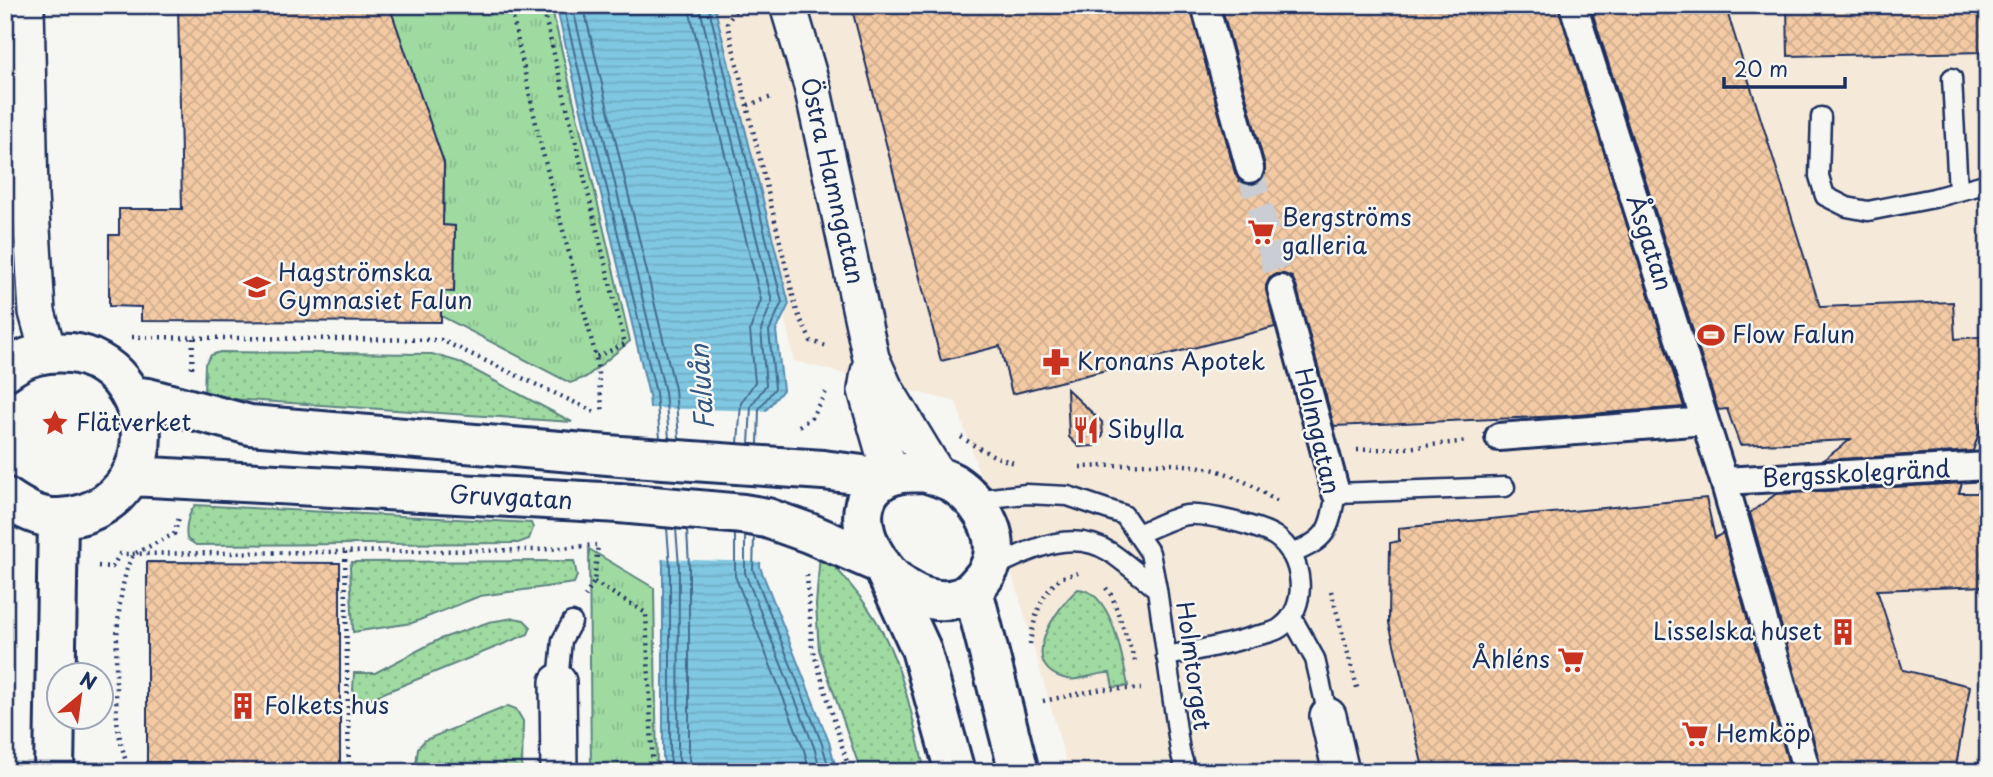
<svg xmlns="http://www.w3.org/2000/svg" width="1993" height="777" font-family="'Playpen Sans',sans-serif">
<defs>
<pattern id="grass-dots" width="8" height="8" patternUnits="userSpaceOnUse" patternTransform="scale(1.75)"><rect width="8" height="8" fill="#9fdaa1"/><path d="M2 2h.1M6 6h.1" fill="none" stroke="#88bb8d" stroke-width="1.8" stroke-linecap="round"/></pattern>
<pattern id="park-tufts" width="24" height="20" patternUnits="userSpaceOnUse" patternTransform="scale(1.75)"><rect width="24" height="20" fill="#9fdaa1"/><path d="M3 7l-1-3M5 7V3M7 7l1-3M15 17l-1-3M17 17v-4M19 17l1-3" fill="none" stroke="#88bb8d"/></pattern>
<pattern id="water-rules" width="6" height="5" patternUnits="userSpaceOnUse" patternTransform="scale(1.75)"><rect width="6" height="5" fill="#80c7e1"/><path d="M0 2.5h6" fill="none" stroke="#6eabc3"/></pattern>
<pattern id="building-cross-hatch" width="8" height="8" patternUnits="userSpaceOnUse" patternTransform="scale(1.75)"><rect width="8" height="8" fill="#f3caa3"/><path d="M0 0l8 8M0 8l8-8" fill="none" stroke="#d0ae8f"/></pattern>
</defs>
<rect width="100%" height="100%" fill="#f6f6f2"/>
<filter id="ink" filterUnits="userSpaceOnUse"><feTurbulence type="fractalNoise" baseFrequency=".0143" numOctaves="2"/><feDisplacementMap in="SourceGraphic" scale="14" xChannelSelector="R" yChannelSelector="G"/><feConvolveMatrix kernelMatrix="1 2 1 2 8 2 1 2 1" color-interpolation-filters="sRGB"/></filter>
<g filter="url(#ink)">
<path fill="#f5e9da" d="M712 5H1988V772H1069L1023 609 956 402 794 361 729 58Z"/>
<path fill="url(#grass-dots)" stroke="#5d8480" stroke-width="2" d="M220 352 432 354 459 362 572 422 217 398 204 393 205 364 211 355Z
M195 505 531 523 533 528 529 539 518 543 196 545 187 539C185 526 187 516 195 505Z
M820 553 826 556C847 581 870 606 884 635 906 678 914 726 925 772H861L819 650 816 605Z
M574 561 577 576 574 583 480 596 412 623 353 632 350 567 352 562Z
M1078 589C1112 590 1123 660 1128 686L1113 687 1110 673C1096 672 1080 682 1067 679 1015 667 1055 609 1078 589Z
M514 618 524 620 531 627 528 634 352 706 354 673H375L440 639 489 622Z
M508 706 516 709 523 721 522 772H415L418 748 425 740Z"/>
<path fill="url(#park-tufts)" stroke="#5d8480" stroke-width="2" d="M389 5H551L630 341 586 377 570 383 441 316 442 291 454 292 455 226 425 225 444 212V163Z
M589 549 654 588 657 772H591Z"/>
<path fill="url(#water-rules)" stroke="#588aad" stroke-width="2" d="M556 5H714L789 304 776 331 783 390 766 410 760 567 829 742 837 772H667L663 758V566L649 395Z"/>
<path fill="#f6f6f2" d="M647 408 770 411 763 562 659 559Z"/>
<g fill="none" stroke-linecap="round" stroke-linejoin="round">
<path stroke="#436c92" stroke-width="2" d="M563 5 656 393 660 438
M572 5 665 392 669 438
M583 5 675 389 679 439
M688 5 761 300 750 330 755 382 741 403 738 443
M699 5 772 301 761 330 766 385 751 406 749 444
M708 5 782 302 769 331 775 388 759 409 758 444
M667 528 670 566V756L673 772
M676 529 679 566 678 755 682 772
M687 530 689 566V753L692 772
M735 534V576L804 750 810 772
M745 536V573L814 747 821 772
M754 537 753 570 822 744 830 772"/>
</g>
<path fill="url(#building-cross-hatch)" stroke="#1b2f5e" stroke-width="2" d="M178 5H389L444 163 443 225 455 226 454 292 441 291V322L141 321V307L109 306V235H119V209H182Z
M851 5H1190L1235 173 1239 181 1247 184H1255L1261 180 1265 174V166L1221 5H1558L1684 407 1564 416 1334 426 1296 285 1292 277 1284 274H1276L1270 277 1266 286 1275 327 1189 349 1012 394 1000 346 941 361Z
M1590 5H1725L1820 307 1953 302 1955 339 1988 336V405L1973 451 1823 460 1850 440 1740 445 1727 409 1718 410Z
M1787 5H1984L1985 52 1788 56Z
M1067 389 1102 422 1103 436 1094 446 1079 447 1069 437Z
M1962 483 1959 493H1988V586L1877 590 1903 670 1970 686 1955 772H1822L1750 513 1776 494Z
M1706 498 1715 538 1723 533 1791 772H1424L1389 623 1390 543 1399 541V528Z
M147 562 340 563V772H203V762H147Z"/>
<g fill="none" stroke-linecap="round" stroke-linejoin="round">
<path stroke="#caced4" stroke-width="26" stroke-dasharray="26 13" stroke-linecap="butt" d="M1250 169 1281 289"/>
<defs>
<path id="service" d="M5 78 27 79
M1952 78 1958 191
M1821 117 1819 176 1825 196 1847 207 1868 211 1934 198 1988 183
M973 500 1026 494 1068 496 1124 515 1150 553 1157 589 1180 751 1186 772
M1137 534C1151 529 1173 517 1187 515 1206 513 1259 526 1275 536 1304 555 1310 608 1280 628 1273 633 1263 634 1255 636 1225 645 1196 651 1166 656
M1291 554C1328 539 1329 531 1336 493L1505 487
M992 568C1028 551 1071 527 1110 552 1126 563 1142 577 1157 589
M1292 618 1315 659 1328 716
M558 682 562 640 572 622"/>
<path id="pedestrian" d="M1205 5 1250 169
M1573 5 1724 481 1807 772
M1281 289 1336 493
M1499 437 1705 421
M1724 481 1988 466"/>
<path id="minor" d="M26 5 30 195 37 312 48 352
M788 5 812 86 871 358 884 387 938 476
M869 372 866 390 891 477
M558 682 559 772
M1328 716 1341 772"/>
<path id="tertiary" d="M886 573 921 649 955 772
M973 590 1019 772
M54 772 58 518"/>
<path id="secondary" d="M5 371C26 355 45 351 71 353 90 355 109 366 121 381 165 436 132 515 59 518 39 519 21 508 5 497
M133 396 148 398 250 425 620 456 823 470 886 478
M924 472C934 475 944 478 953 483 984 503 1009 546 983 578 976 586 970 595 959 598 887 618 821 494 897 474 905 472 915 473 924 472Z
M132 476 619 503 743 514 767 518 809 533 881 564"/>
</defs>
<use href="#service" stroke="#1b2f5e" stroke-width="23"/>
<use href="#pedestrian" stroke="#1b2f5e" stroke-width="32"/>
<use href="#minor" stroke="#1b2f5e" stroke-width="40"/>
<use href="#tertiary" stroke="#1b2f5e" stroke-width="44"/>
<use href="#secondary" stroke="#1b2f5e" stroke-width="44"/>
<path stroke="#1b2f5e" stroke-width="4.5" stroke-dasharray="2 5" stroke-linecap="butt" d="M510 5 540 142 596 357 603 414
M542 5 625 344 596 357
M739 5 727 23 797 312 811 341 829 347
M744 5 749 18
M748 105 772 97
M132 337 441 340 597 413
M192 368 193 337
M799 426 811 418 827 390
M961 437C978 448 996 459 1016 463
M1357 450 1406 448 1467 441
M1080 467C1128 466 1185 457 1230 475 1247 482 1262 491 1277 502
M345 552 349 772
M98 566 112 567 120 554 537 550 596 545
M807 575 812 647 850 772
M594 582 646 613 653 772
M1106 588 1112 596 1135 661
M1331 591 1358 691
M585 597 594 582 598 545
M1030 644C1033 622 1041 590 1062 578 1066 575 1073 575 1078 573
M1043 701 1102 689H1141
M128 772C125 755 118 736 117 719 115 683 114 583 134 554L174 534 179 518
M1979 772 1988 702"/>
<use href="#service" stroke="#f6f6f2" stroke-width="18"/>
<use href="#pedestrian" stroke="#f6f6f2" stroke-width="26"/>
<use href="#minor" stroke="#f6f6f2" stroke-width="35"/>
<use href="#tertiary" stroke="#f6f6f2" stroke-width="38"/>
<use href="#secondary" stroke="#f6f6f2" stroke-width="38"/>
</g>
</g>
<defs>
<symbol id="supermarket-bare" viewBox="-9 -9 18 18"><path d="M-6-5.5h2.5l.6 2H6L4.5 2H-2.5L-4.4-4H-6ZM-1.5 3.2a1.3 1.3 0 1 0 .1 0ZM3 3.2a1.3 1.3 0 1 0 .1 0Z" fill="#c8321e" stroke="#f6f6f2" stroke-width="2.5" paint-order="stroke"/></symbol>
<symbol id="school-bare" viewBox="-9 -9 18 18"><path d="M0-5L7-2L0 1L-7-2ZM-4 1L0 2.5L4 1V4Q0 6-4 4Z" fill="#c8321e" stroke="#f6f6f2" stroke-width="2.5" paint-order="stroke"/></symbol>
<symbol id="stadium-bare" viewBox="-9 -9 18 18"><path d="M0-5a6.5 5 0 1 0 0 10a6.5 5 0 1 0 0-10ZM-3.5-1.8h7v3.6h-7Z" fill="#c8321e" stroke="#f6f6f2" stroke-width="2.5" paint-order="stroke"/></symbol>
<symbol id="pharmacy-bare" viewBox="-9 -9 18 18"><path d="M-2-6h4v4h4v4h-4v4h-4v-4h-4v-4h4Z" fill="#c8321e" stroke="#f6f6f2" stroke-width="2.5" paint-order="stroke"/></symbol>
<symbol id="sight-bare" viewBox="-9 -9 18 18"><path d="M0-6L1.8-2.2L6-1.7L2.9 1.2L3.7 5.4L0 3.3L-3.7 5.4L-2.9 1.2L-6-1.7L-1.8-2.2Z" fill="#c8321e" stroke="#f6f6f2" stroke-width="2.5" paint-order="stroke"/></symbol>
<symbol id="restaurant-bare" viewBox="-9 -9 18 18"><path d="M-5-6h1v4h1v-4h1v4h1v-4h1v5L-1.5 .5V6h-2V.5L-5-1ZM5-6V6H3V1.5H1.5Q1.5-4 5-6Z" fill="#c8321e" stroke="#f6f6f2" stroke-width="2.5" paint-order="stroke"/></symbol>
<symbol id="building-bare" viewBox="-9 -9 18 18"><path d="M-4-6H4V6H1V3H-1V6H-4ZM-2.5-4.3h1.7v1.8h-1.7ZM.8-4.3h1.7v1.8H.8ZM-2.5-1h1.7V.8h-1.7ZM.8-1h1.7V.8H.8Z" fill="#c8321e" stroke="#f6f6f2" stroke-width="2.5" paint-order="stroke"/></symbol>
</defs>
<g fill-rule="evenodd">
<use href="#supermarket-bare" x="1242" y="213" width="38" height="38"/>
<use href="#school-bare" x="238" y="268" width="38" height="38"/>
<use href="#stadium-bare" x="1692" y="316" width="38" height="38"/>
<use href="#pharmacy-bare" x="1037" y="343" width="38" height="38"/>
<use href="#sight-bare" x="36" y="404" width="38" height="38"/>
<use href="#restaurant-bare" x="1067" y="411" width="38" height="38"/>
<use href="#building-bare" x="1824" y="613" width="38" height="38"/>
<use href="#supermarket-bare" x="1552" y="641" width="38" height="38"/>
<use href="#building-bare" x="224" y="687" width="38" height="38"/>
<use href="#supermarket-bare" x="1676" y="715" width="38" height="38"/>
</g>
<g text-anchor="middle" stroke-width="5" stroke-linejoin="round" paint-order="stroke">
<g font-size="24" fill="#1b2f5e" stroke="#f6f6f2">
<text transform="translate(832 181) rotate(77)" y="8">Östra Hamngatan</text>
<text transform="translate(1649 243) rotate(72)" y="8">Åsgatan</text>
<text transform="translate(1317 431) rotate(77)" y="8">Holmgatan</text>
<text transform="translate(1856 474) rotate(-3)" y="8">Bergsskolegränd</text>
<text transform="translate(511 498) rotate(3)" y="8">Gruvgatan</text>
<text transform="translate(1193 666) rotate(82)" y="8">Holmtorget</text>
</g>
<g font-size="24" fill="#1b2f5e" stroke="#f6f6f2" text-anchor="start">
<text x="1282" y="226">Bergströms<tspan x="1282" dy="28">galleria</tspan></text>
<text x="278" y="281">Hagströmska<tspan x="278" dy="28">Gymnasiet Falun</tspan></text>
<text x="1732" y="343">Flow Falun</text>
<text x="1077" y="370">Kronans Apotek</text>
<text x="76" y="431">Flätverket</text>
<text x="1107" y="438">Sibylla</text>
<text x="1822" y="640" text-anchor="end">Lisselska huset</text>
<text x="1550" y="668" text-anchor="end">Åhléns</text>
<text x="264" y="714">Folkets hus</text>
<text x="1716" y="742">Hemköp</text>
</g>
<g font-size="26" font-style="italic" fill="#34557f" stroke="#f6f6f2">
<text transform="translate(702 387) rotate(-94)" y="9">Faluån</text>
</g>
</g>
<rect width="1993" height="777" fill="none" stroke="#f6f6f2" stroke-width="28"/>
<rect x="14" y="14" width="1965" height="749" fill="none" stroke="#1b2f5e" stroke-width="2.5" filter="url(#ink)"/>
<g transform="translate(80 696) rotate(29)"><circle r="33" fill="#f6f6f2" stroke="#9ea6b7" stroke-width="2"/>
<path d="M0-5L12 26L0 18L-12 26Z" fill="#c8321e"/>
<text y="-10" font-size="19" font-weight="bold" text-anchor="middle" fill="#1b2f5e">N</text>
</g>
<path d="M1724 77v10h121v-10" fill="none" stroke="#1b2f5e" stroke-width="3.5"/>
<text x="1734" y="77" font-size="21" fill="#1b2f5e" stroke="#f6f6f2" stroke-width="5" paint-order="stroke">20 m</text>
</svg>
